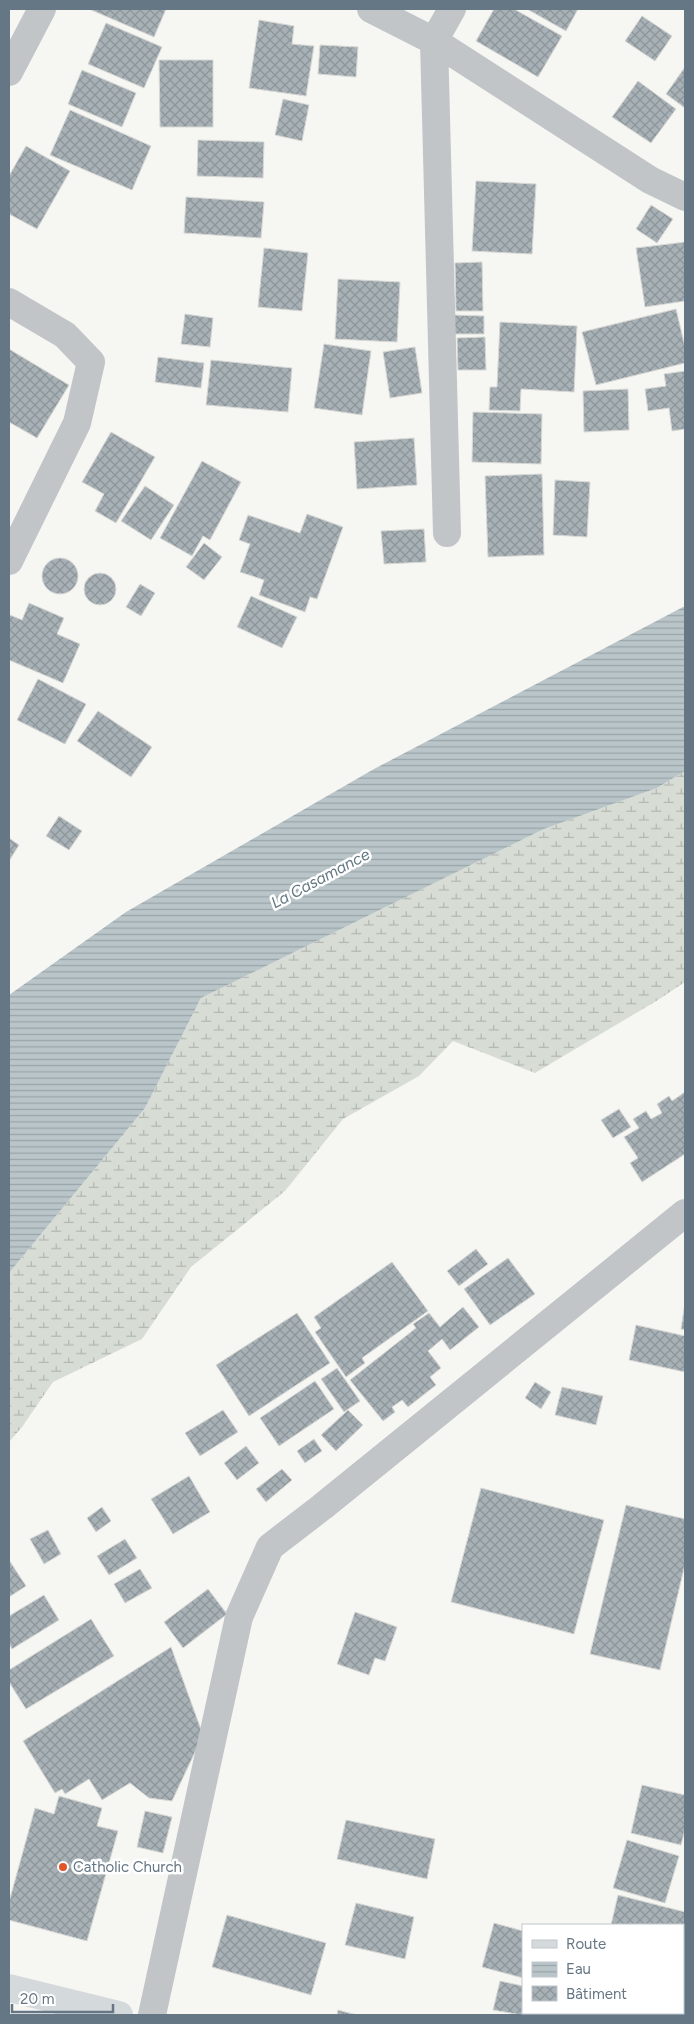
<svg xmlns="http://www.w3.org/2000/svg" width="694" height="2024" font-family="Figtree,sans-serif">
<defs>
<pattern id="wetland-marsh" width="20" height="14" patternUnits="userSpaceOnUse" patternTransform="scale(1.25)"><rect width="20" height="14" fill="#d7ddd4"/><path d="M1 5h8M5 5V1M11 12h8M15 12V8" fill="none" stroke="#b2b8b2"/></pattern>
<pattern id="water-rules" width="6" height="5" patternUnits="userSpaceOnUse" patternTransform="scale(1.25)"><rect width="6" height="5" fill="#b9c5c9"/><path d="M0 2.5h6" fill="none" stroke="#9aa5a9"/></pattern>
<pattern id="building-cross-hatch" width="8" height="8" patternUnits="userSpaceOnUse" patternTransform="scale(1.25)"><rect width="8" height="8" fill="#a8b1b6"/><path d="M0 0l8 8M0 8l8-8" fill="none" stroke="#8c959a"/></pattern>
</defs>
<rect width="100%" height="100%" fill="#f6f6f3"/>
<path fill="url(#wetland-marsh)" d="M685 771V982L658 1000 535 1073 453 1041 419 1076 343 1119 285 1191 191 1267 142 1339 53 1382 22 1427 9 1442V1273L145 1108 201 998 544 829 657 788Z"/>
<path fill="url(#water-rules)" d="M685 606V771L657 788 544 829 201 998 145 1108 9 1273V995L126 912 374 769Z"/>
<path fill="url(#building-cross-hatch)" stroke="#d8d8d5" d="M89 9H166L154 37Z
M494 9H514L562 36 538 77 476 41Z
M527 9H578L566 31Z
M642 16 672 36 655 61 625 41Z
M259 20 294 26 292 44 314 46 306 96 249 88Z
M106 23 162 47 144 88 88 64Z
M320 45 358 47 356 77 318 74Z
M159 60H213V127H160Z
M685 67V108L666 94Z
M82 70 136 93 122 127 68 104Z
M638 81 676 109 651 143 612 117Z
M283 99 309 105 302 141 275 135Z
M70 110 151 146 132 190 50 155Z
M198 140 264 142 263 178 197 176Z
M26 146 70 171 37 229 9 214V176Z
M476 181 536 184 532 254 472 251Z
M186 197 264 202 261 238 184 233Z
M651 205 673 219 657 243 636 229Z
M685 242V301L645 307 636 248Z
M264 248 308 253 302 311 258 307Z
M482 262 483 311H456L455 263Z
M338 279 400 282 397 342 335 339Z
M676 309 685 347V363L596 385 582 332Z
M185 314 213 318 210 347 181 344Z
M454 315 484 316V334H454Z
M500 322 577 326 574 392 521 389 520 411 489 410 490 387H497Z
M485 337 486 370H458L457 338Z
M324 344 371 351 362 415 314 408Z
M415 347 422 393 390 398 383 352Z
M9 349 69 385 37 438 9 422Z
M158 357 204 363 201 388 155 382Z
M211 360 292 368 288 412 206 405Z
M685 371V429L672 431 669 408 648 411 645 389 666 386 664 374Z
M628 389 629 430 584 432 583 391Z
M473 412 542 414 541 464 472 462Z
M111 432 155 457 116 523 95 511 104 494 82 482Z
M414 438 417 485 357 489 354 442Z
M202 461 241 482 210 540 203 536 192 556 160 538Z
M542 474 544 555 488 557 485 476Z
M555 480 590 482 587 537 553 535Z
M145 486 174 505 151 540 121 521Z
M307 514 343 527 317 599 310 597 305 612 259 595 264 580 240 572 250 544 239 540 248 515 300 533Z
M424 529 426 562 384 564 381 531Z
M204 543 222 557 204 580 186 567Z
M42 576a18 18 0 1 1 36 0a18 18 0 1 1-36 0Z
M84 589a16 16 0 1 1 32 0a16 16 0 1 1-32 0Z
M140 584 155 593 141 616 126 607Z
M251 596 297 617 282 648 237 627Z
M29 603 64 618 57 634 80 644 63 683 9 660V618L10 615 22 620Z
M38 679 86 704 65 744 17 720Z
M98 711 152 747 131 777 77 741Z
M59 816 82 831 69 850 46 836Z
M9 838 19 845 9 861Z
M685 1092V1154L642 1182 630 1163 638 1158 624 1137 639 1128 633 1119 646 1111 651 1119 662 1113 657 1104 669 1096 672 1101Z
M619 1109 631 1127 613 1138 601 1120Z
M476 1249 488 1264 459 1286 447 1271Z
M508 1258 535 1294 490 1325 464 1289Z
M392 1262 428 1311 362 1358 365 1363 346 1377 315 1332 321 1328 314 1317Z
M685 1303V1330L681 1329Z
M463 1307 479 1327 450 1350 442 1339 428 1351 441 1368 430 1377 436 1385 408 1407 402 1400 392 1407 395 1412 383 1421 350 1380 416 1328 413 1324 429 1313 440 1327Z
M297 1313 330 1363 249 1416 216 1365Z
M636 1325 685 1336V1372L629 1360Z
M337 1368 360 1401 344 1412 321 1379Z
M315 1381 334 1409 279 1446 260 1418Z
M535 1382 551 1392 541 1409 525 1398Z
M562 1387 603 1396 596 1425 555 1415Z
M223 1410 238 1432 200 1456 185 1433Z
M348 1410 363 1425 336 1451 321 1435Z
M314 1439 322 1451 305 1463 297 1451Z
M246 1446 259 1463 237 1480 224 1463Z
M282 1469 292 1480 266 1502 256 1489Z
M189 1476 210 1512 173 1534 151 1499Z
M481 1488 604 1520 574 1634 451 1602Z
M626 1505 685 1519V1564L660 1670 590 1654Z
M102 1507 111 1521 96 1532 87 1518Z
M48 1530 61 1554 44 1564 30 1539Z
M125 1539 137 1558 109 1575 97 1556Z
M9 1560 26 1586 9 1597Z
M140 1569 152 1588 125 1603 114 1584Z
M208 1589 227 1614 183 1648 164 1622Z
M44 1595 59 1620 12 1649 9 1643V1616Z
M355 1612 397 1627 385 1661 375 1658 369 1675 337 1664Z
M91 1619 114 1656 26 1709 9 1682V1670Z
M171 1647 203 1735 172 1801 149 1798 130 1783 102 1800 89 1779 65 1794 62 1789 55 1793 23 1741Z
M642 1785 685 1795V1829L681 1845 631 1833Z
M59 1796 102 1808 97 1826 118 1831 87 1941 9 1920V1902L35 1808 54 1814Z
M145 1811 172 1817 163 1853 137 1847Z
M346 1820 435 1839 427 1879 337 1859Z
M627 1840 679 1856 665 1903 613 1888Z
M618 1895 685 1912V1970H683V1925H611Z
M356 1903 414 1917 405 1959 345 1945Z
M227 1915 326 1943 311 1995 212 1967Z
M494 1923 523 1931V1978L482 1967Z
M500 1981 523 1986 522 2015 493 2010Z
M338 2010 357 2015H337Z"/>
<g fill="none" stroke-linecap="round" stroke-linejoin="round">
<path stroke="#c1c5c8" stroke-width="28" d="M371 9 434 41 650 180 685 197
M9 72 42 9
M9 302 65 335 91 362 77 423 9 561
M447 533 434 41 452 9
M152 2015 239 1617 270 1547 322 1507 685 1213"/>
<path stroke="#d4d9dc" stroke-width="28" d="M9 1988 119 2015"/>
</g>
<circle fill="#e15328" stroke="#fff" stroke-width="2" cx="63" cy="1867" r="5"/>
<g text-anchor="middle" stroke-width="5" stroke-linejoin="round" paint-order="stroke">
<g font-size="15" fill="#657684" stroke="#fff" text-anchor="start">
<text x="73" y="1872">Catholic Church</text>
</g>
<g font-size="16" font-style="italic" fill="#617780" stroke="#fff">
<text transform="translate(320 878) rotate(-28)" y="6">La Casamance</text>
</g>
</g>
<rect width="694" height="2024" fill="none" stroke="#657684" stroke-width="20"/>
<rect x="522" y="1924" width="162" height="90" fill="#ffffff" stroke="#c1c8ce"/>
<rect x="532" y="1940" width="25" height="8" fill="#d4d9dc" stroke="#c1c8ce"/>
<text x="566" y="1949" font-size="15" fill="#657684">Route</text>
<rect x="532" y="1962" width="25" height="15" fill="url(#water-rules)" stroke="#c1c8ce"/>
<text x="566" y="1974" font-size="15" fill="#657684">Eau</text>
<rect x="532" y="1986" width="25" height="15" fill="url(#building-cross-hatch)" stroke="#c1c8ce"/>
<text x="566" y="1999" font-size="15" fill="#657684">Bâtiment</text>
<path d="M12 2004v8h101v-8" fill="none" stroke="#657684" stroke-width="2.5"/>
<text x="20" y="2004" font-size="15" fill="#657684" stroke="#ffffff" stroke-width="4" paint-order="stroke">20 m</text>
</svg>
